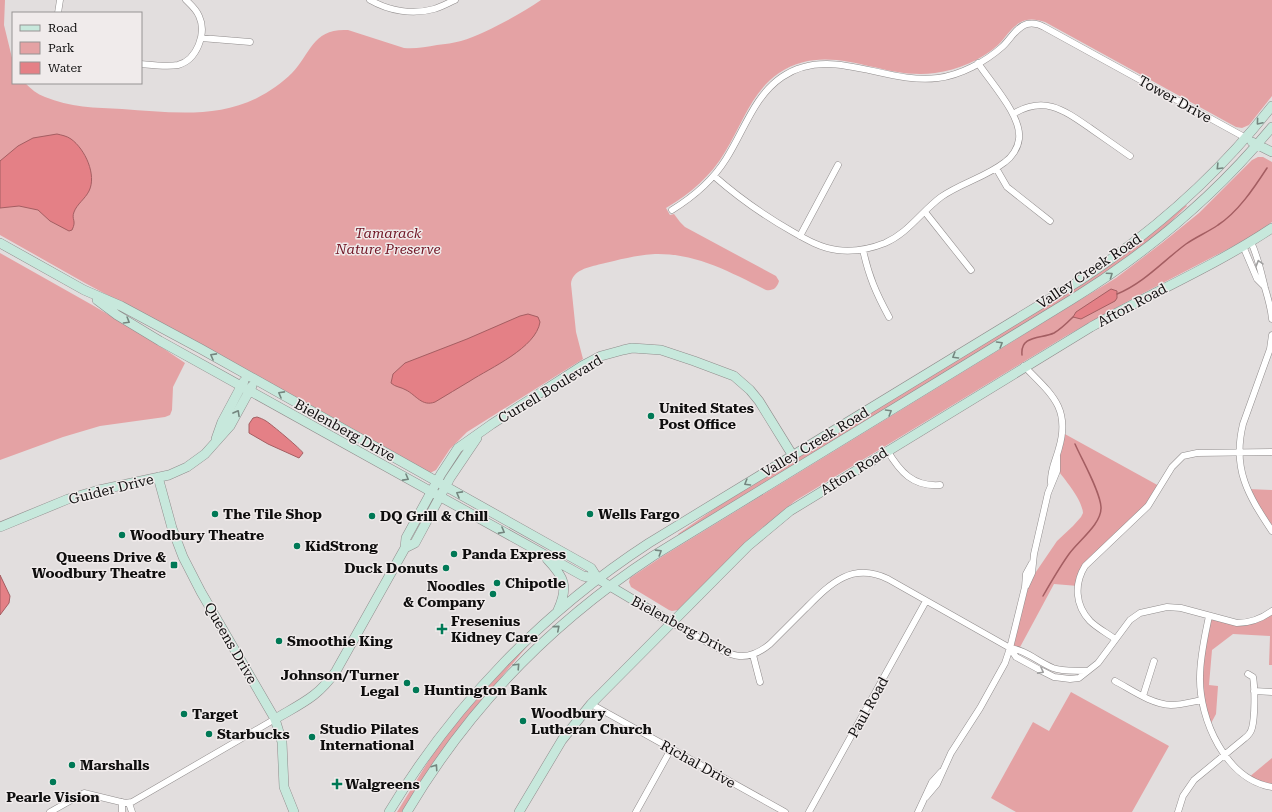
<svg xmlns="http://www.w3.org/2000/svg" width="1272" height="812" font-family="'Roboto Serif',serif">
<rect width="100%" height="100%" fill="#e2dede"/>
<path fill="#e4a2a4" d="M0 0H5L4 25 13 62V83H25C31 89 37 94 45 97 69 107 96 108 122 109 167 112 215 119 257 98 269 92 282 83 292 73 311 53 313 28 348 30L404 48C415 49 426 47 437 45 445 44 454 43 461 41 486 33 519 15 541 0H1272V96L1249 125 1242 128 1236 127 1045 22C1036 19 1027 18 1019 23 1011 28 1005 38 998 45 981 60 958 70 935 73 881 81 831 39 779 73 751 92 742 125 725 152 711 176 690 194 666 208L670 215 674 214 680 222 685 227 776 276 779 281C777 288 773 291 766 290 730 272 696 253 655 254 636 255 618 260 601 264 589 267 572 270 571 284L576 332 583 359 467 432 450 449 436 470 430 473 210 350 85 283 0 235Z
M1258 157H1263L1272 162V222L1252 236 1228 249 1130 300 1066 336 795 501 757 532 678 610 672 611 669 610 631 587 629 582 630 578 663 556 1116 278 1162 243 1199 213 1252 160Z
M1186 205 1187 206 1158 234 1090 284 679 535 678 534 720 505 1112 263 1156 230Z
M0 253 94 306 154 342 185 363 173 387 172 410 170 415 165 417 100 426 63 437 0 460Z
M1063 433 1161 487 1153 500 1090 561 1078 586 1054 584 1019 649 1010 648 1025 588 1057 541 1073 526 1081 517 1083 513C1082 499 1065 480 1057 469Z
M1247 489 1272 490V531Z
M1272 611V665H1269L1270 636 1233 634 1212 650 1209 685 1218 686 1216 714 1209 727 1200 689 1209 616 1245 623Z
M528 643 529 644 460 727 402 812H397L439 744 472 703Z
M1071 692 1169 746 1132 812H1016L991 798 1033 722 1049 731Z
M1272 758V787L1248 778Z"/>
<path fill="#e48086" stroke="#a45e62" d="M57 134C61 135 67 136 71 139 85 149 97 175 89 191 85 199 77 204 74 212 71 220 77 220 72 230L69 231 50 221 38 210 19 206 0 208V161L18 146 33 138Z
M1111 289 1117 291V298L1115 301 1081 319 1073 317 1076 312Z
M528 314 538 317 540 322C536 348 490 368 470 381 458 388 447 395 435 402 422 407 416 395 406 390 401 387 395 387 391 383L393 374 405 363 467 339 520 316Z
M257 417C260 418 263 419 266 421 271 424 302 450 303 453L299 458 268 444 249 433V424L253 418Z
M0 575 10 596 9 603 0 615Z"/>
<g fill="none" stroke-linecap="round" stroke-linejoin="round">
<path stroke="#a45e62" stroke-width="1.5" d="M1117 294C1144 283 1163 261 1186 244 1196 237 1208 232 1218 225 1238 212 1254 188 1267 168
M1022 355C1020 335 1041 339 1054 333 1061 329 1067 323 1073 317
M1043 596C1051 582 1059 568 1069 554 1078 541 1102 524 1101 507 1100 491 1082 460 1075 444"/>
<defs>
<path id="street" d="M370 0C389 11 413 15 434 9 441 7 448 3 455 0
M58 13 60 0
M201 38 250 42
M141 64C152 65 167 67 178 65 197 60 207 33 199 16 196 9 191 5 186 0
M1013 114C1044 95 1064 110 1090 128 1103 137 1117 147 1130 156
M996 168 1007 187 1050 221
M714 176C739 198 763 215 793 232 807 240 821 248 837 250 853 252 870 249 885 243 908 233 921 212 941 197 961 183 986 177 1005 162 1012 157 1018 148 1019 139 1022 116 991 83 978 63
M672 210C693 197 713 180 726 159 744 131 754 96 782 77 830 44 885 85 938 78 961 75 985 62 1002 47 1010 40 1016 27 1027 24 1033 23 1039 24 1044 27L1246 138
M925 212 971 270
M800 236 838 165
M1251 242C1258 257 1261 272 1265 288 1268 298 1271 308 1272 319
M1243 246 1257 279 1264 286
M863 250C869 277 876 293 889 317
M1272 335 1270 349 1243 424C1232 469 1248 495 1272 531
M1024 366C1050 393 1071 407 1059 448 1056 460 1050 470 1051 483
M887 450C900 472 913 487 940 485
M1026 586 1032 573 1034 554 1048 493 1057 471V456
M1209 616C1205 636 1200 656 1200 677 1199 719 1226 780 1272 787
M672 623C684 629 696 636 708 643 732 656 746 664 770 644 782 632 793 621 805 609 829 585 851 561 888 579L1010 648C1026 650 1038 662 1053 668 1064 672 1075 670 1087 671
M1115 639C1107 633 1097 628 1090 621 1075 605 1074 584 1085 566L1148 506 1172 467 1183 456 1197 453 1272 452
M1010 648 1016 657 1040 670 1054 677 1070 679 1079 678 1098 663 1130 620 1140 613 1167 607 1181 608 1237 623C1250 623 1261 619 1272 611
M753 655 760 682
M1115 681C1132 690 1151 704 1171 705 1181 705 1192 702 1202 700
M1254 691 1272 692
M1143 696 1154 661
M591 704 785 812
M926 797 937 784 951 753 980 708 1005 663 1010 648 1025 587 1026 574 1032 563
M129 803 132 812
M50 812 84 793 125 803 132 802 275 719
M122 812V802
M636 812 671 749
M809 812 926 601
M918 812 932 782 941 772
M1178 812 1183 796 1194 780 1245 738C1249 735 1251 732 1252 728 1255 717 1255 688 1253 677L1248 674"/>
<path id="secondary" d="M1252 142 1272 152
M0 243 84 290 121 306 201 349 591 568 598 579
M97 300 117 315 160 341 583 576 598 579 672 623
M216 439 222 422 244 381
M158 477 172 528 183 557 201 592 275 719 282 742 284 787 294 812
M0 527 68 499 99 490 169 475 187 467 205 454 230 426 252 386
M405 548 415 543 450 478 477 438
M547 559C564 577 569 586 558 610
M275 719C302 703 318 697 336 671L405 548 406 538 441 474 458 448 492 424 582 366 601 356 623 350 632 348 661 350 694 361 734 376 750 390 759 401 793 456
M389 812C454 704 543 612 649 543L1079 281C1152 233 1218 175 1272 106
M407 812C469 707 551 623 653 556L1071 300C1147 253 1215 196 1272 127
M519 812 562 740 591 704 748 546 790 511 1091 327C1151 293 1215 266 1272 228"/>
</defs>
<use href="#street" stroke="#908c8c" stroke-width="7"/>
<use href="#secondary" stroke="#908c8c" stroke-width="10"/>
<use href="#street" stroke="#fff" stroke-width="6"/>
<use href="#secondary" stroke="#c7e8dc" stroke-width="9"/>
</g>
<defs><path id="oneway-chevron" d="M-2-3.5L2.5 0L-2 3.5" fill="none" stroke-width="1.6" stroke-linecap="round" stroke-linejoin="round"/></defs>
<g stroke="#74867f">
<use href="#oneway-chevron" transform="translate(1259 122) rotate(130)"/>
<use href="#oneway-chevron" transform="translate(1219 167) rotate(134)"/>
<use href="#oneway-chevron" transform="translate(1110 275) rotate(-35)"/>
<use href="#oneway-chevron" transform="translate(127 321) rotate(31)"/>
<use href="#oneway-chevron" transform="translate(1000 344) rotate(-31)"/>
<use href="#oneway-chevron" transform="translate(213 356) rotate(-151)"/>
<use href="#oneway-chevron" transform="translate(955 356) rotate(149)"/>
<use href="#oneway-chevron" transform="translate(281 394) rotate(-151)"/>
<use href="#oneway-chevron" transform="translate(889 412) rotate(-31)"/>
<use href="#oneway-chevron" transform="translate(237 413) rotate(-61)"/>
<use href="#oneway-chevron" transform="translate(406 478) rotate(29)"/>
<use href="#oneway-chevron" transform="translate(747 483) rotate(149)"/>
<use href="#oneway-chevron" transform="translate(459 494) rotate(-151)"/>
<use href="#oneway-chevron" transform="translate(502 531) rotate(29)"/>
<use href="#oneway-chevron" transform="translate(659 552) rotate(-32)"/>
<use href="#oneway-chevron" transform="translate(557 628) rotate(-41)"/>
<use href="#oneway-chevron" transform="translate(517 666) rotate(-47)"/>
<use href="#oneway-chevron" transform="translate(435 767) rotate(-56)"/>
</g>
<g stroke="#9f9f9f">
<use href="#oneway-chevron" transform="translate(1259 263) rotate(-106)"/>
<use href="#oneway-chevron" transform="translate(1041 671) rotate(28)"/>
</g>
<g fill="#007956" stroke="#f0ebeb" stroke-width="1.5">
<circle cx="651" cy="416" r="4"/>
<circle cx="215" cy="514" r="4"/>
<circle cx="590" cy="514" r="4"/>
<circle cx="372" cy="516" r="4"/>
<circle cx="122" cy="535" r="4"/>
<circle cx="297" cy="546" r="4"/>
<circle cx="454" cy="554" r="4"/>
<rect x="170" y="561" width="8" height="8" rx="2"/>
<circle cx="446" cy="568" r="4"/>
<circle cx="497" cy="583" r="4"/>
<circle cx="493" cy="594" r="4"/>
<path d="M440 623h4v4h4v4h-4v4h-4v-4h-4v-4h4z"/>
<circle cx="279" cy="641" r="4"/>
<circle cx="407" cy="683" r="4"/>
<circle cx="416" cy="690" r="4"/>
<circle cx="184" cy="714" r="4"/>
<circle cx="523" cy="721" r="4"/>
<circle cx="209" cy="734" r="4"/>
<circle cx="312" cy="737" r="4"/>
<circle cx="72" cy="765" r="4"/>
<circle cx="53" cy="782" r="4"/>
<path d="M335 778h4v4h4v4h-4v4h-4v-4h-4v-4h4z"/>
</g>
<g text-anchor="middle" stroke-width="3" stroke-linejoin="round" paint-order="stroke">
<g font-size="14" fill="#0f0e0e" stroke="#f0ebeb">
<text transform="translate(1175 99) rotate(29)" y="5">Tower Drive</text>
<text transform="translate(1089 271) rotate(-34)" y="5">Valley Creek Road</text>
<text transform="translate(1132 305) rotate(-28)" y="5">Afton Road</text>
<text transform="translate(550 389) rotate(-31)" y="5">Currell Boulevard</text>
<text transform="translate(345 430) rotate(29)" y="5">Bielenberg Drive</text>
<text transform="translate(815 442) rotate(-31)" y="5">Valley Creek Road</text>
<text transform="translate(854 471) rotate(-32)" y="5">Afton Road</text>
<text transform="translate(111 489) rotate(-14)" y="5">Guider Drive</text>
<text transform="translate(682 626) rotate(28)" y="5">Bielenberg Drive</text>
<text transform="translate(231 643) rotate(60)" y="5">Queens Drive</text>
<text transform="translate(868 707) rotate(-61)" y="5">Paul Road</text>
<text transform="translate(698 764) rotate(29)" y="5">Richal Drive</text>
</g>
<g font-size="14" font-style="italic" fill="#701625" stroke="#f0ebeb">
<text x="388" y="238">Tamarack<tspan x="388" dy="16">Nature Preserve</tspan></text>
</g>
<g font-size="14" font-weight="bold" fill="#0f0e0e" stroke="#f0ebeb" text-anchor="start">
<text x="659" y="413">United States<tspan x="659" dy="16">Post Office</tspan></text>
<text x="223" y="519">The Tile Shop</text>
<text x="598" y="519">Wells Fargo</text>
<text x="380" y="521">DQ Grill &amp; Chill</text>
<text x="130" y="540">Woodbury Theatre</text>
<text x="305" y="551">KidStrong</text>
<text x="462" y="559">Panda Express</text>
<text x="166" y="562" text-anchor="end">Queens Drive &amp;<tspan x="166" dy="16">Woodbury Theatre</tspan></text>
<text x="438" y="573" text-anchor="end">Duck Donuts</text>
<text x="505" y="588">Chipotle</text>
<text x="485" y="591" text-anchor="end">Noodles<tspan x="485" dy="16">&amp; Company</tspan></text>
<text x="451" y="626">Fresenius<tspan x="451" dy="16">Kidney Care</tspan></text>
<text x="287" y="646">Smoothie King</text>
<text x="399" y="680" text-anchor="end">Johnson/Turner<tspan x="399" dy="16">Legal</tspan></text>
<text x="424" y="695">Huntington Bank</text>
<text x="531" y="718">Woodbury<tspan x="531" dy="16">Lutheran Church</tspan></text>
<text x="192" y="719">Target</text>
<text x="320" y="734">Studio Pilates<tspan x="320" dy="16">International</tspan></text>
<text x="217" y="739">Starbucks</text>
<text x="80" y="770">Marshalls</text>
<text x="345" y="789">Walgreens</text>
<text x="53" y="802" text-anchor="middle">Pearle Vision</text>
</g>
</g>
<rect x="12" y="12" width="130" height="72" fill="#f0ebeb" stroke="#969393"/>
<rect x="20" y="25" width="20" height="6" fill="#c7e8dc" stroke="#969393"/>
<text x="48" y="32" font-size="12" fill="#0f0e0e">Road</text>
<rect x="20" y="42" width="20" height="12" fill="#e4a2a4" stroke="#969393"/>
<text x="48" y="52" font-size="12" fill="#0f0e0e">Park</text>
<rect x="20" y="62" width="20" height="12" fill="#e48086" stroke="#969393"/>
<text x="48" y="72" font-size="12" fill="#0f0e0e">Water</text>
</svg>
